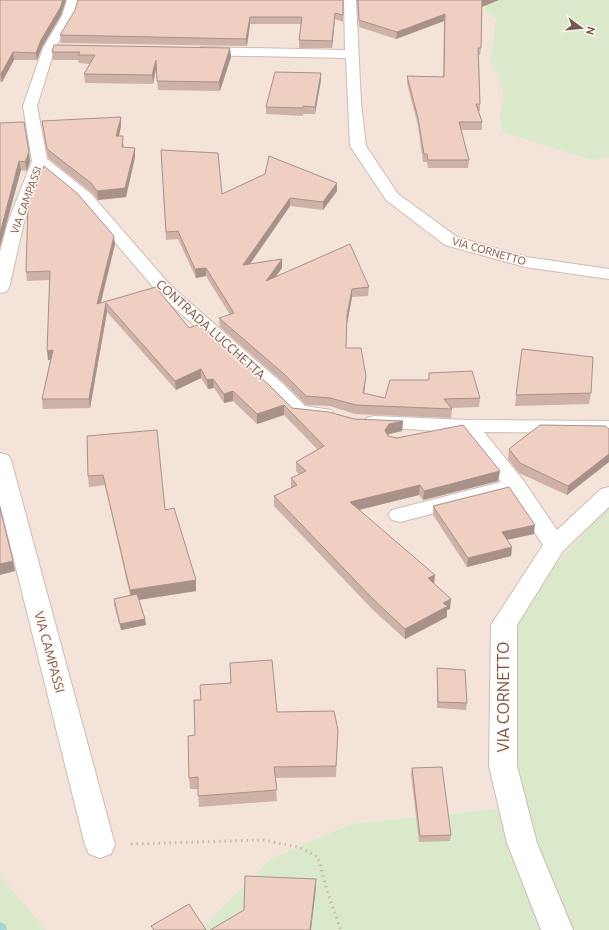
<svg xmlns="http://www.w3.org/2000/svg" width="609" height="930" font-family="Ubuntu,sans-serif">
<rect width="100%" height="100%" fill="#fcf2ea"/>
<path fill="#f3e3d9" d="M0 0H485V10L496 20 490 61 499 78 504 97 500 113 592 160 609 157V508L601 514 519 606 506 808 350 824 272 858 204 930H46L0 875Z"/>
<path fill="#dae9c9" d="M485 0H609V157L592 160 502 132 500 113 504 97 499 78 490 61 496 20 485 10Z
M609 508V930H204L215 915 272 858 350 824 506 808 519 606 601 514Z
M0 875 46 930H0Z"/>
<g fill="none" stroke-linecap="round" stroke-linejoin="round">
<path fill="#a6d5d6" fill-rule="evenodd" d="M0 922 5 924 7 930H0Z"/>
<defs>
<path id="minor" d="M67 0H79L74 16 55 48 37 106 47 159 91 194 171 286 283 384 305 406 331 410 334 414 331 418 324 420 292 416 269 392 159 294 79 200 44 172 24 222 9 288 6 292 0 293V252L8 222 32 161 23 106 43 48 62 16Z
M344 0H356L361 103 366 146 398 194 457 237 526 257 609 269V279L525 267 445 245 386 200 350 146 346 58 201 55 194 51 201 47 345 50Z
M374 416 468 420 609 421V433L484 432 523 480 557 530 601 489 609 487V507L563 551 517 625V766L537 843 573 930H541L507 843 489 766 491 625 543 545 509 494 400 522 392 520 388 515 392 510 501 482 463 433 457 434 449 432 367 426 363 422 367 418Z
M0 453 8 455 11 460 115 845 111 854 100 858 89 854 85 845 0 504Z"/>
</defs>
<use href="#minor" stroke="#cfbbb2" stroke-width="2"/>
<path stroke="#d5b2a6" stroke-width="3" stroke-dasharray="1.5 4" stroke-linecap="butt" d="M131 844 263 840 298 847 318 857 327 891 341 930"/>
<use href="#minor" fill="#fff" fill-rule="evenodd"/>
</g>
<path fill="#ceb2a8" d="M0 0 61 15 42 47 37 60H14L2 82H0Z
M343 0V22L335 19 332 48H299V40L301 24H250L247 46 61 43 60 35Z
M357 0H499L482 7 481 48 480 55H479L480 104V111H479L482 122V130H461L469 160 468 168H428L427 162H423L418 126 407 83V76L443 77 444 21 396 39 359 27Z
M230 48 231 57 220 91 158 90 156 69 153 84 85 83 84 74 90 64 79 63 78 60H53L52 52Z
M321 80 315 114H303V116L266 114V107Z
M42 121 121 126 119 136 124 145 123 147 135 157 126 197 98 200 92 193 48 158Z
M0 123 30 161 27 171 21 170 0 247Z
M161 150 222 194 337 183V191L323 210 290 206 250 264 282 259V268L275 277 369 287 368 296 352 297 347 324 346 348 366 376 364 394 385 398 429 380V373L480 398 479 407 451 408 452 409 451 418 355 414 330 406 306 405 284 383 220 327 219 318 230 315 206 276 196 278 178 239 166 240Z
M115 244 101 303 156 287 189 328 292 408 354 419 403 421 402 431 389 434 388 435V436L500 471 498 481 423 500 419 495 359 510 434 584 450 609 447 610V617L405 639 373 610 274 506V496L291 488V478L299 474 296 471V462L318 450 284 415 257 424 233 401 224 403 214 388 208 389 201 378 176 390 107 312 90 408 43 409 42 399 50 360H48L49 280 27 281 26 272Z
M522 349 591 393 589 404 515 406Z
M609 429 567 495 519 473 508 459 509 449Z
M87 436 165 510 196 591 139 600 146 625 121 630 114 605V599L130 595 105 485 89 487 88 476Z
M433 506 534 534 507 540 512 547 511 556 467 567 433 515Z
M437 668 467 703 466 710 437 708Z
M231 683 277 712 338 730 336 777 275 778 277 801 199 807 198 789H190L189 778 201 700Z
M412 768 451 835 450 841 419 842 411 774Z"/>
<path fill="#a89188" d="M63 0H66L61 15 42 47 37 60 36 53 41 40Z
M482 0H499L481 7Z
M335 13V19L332 48V41Z
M445 14 444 21 396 39 397 32Z
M250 17V24L247 46 246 39Z
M230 48 231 57 220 91 219 82Z
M13 52 14 60 2 82 1 74Z
M156 60V69L153 84 152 75Z
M321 73V80L315 114V107Z
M121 117V126L117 145 116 136Z
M135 148V157L126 197 98 200 97 191Z
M29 152 30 161 27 171 25 162Z
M19 161 21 170 0 247V233Z
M337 183V191L323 210V202Z
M290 198V206L243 274V265Z
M114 236 115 244 98 313 97 304Z
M282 259V268L266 290V281Z
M206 268V276L196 278 195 269Z
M352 289V297L347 324V315Z
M106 303 107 312 90 408 89 399Z
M53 350 54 360H48L47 351Z
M201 369V378L176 390 175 381Z
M366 376 365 385 363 402V393Z
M213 379 214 388 208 389 207 380Z
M233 391V401L224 403V394Z
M284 405V415L257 424V414Z
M403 421 402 431 389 434 385 439V430L389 424Z
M609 454V462L567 495 568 486Z
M500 471 498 481 423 500 424 491Z
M420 485 419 495 350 512V502Z
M535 525 534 534 501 541 502 532Z
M512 547 511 556 467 567 468 558Z
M13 561 15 571 0 575V564Z
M435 575 434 585 428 578Z
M196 580V591L131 601 130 590Z
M451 599 450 609 447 610V617L405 639V629L443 603Z
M145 619 146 625 121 630 120 624Z
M316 879V888L311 930H310Z"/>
<path fill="#f0cfc3" stroke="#a89188" d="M0 0H63L60 8 41 40 36 53 13 52 1 74H0Z
M78 0H343V15L335 13 332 41 299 40 302 17H250L246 39 60 35 75 10Z
M358 0H482L481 48H478L480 104H476L482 122H459L469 160H428L427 154H424L418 118 407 76 444 77 445 14 397 32 359 20Z
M54 45 230 48 219 82 157 81 156 60 152 75 84 74 95 55H78L80 52H52Z
M275 72 321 73 315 107 303 106V108L266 107Z
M121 117 116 136H123L122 147 135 148 125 188 97 191 91 183 47 149 42 121Z
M24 122 29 152 25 162 19 161 0 233V123Z
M161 150 218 153 222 194 265 174 269 156 337 183 323 202 290 198 243 265 282 259 266 281 350 244 369 287 352 289 347 315 346 348H361L366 376 363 393 385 398 390 380H429V373L472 371 480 398 444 399 452 409 356 405 330 398 306 396 284 374 219 318 234 313 206 268 195 269 178 231 166 232Z
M44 166 77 193 114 236 97 304 156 287 189 328 200 324 268 384 292 408 329 412 354 419 403 421 389 424 385 430 388 436 397 438 463 425 500 471 424 491 420 485 350 502 435 575 428 578 451 599 443 603 448 606 405 629 374 600 274 496 297 485 291 478 306 471 296 462 324 446 284 405 257 414 233 391 224 394 213 379 207 380 201 369 175 381 106 303 89 399H42L53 350 47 351 50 271 26 272 28 205Z
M522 349 593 357 591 393 516 395Z
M540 425 605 426 609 429V454L568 486 520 463 509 449Z
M157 430 165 510 174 508 196 580 130 590 103 475 88 476 87 436Z
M509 487 535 525 502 532 512 547 468 558 433 506Z
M0 508 13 561 0 564Z
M137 594 145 619 120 624 114 599Z
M272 660 277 712 334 711 338 730 336 766 274 767 277 790 198 796V777L189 778 188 736 195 735 194 700H201L200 685 231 683 230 663Z
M437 668 465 670 467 703 438 702Z
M442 767 451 835 420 836 412 768Z
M245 876 316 879 310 930H210L244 910Z
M189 904 206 930H154L151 926Z"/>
<g text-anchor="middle" stroke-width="3" stroke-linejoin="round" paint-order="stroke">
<g font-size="11" fill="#75574e" stroke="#fef7f0">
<text transform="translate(26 200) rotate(-70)" y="4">VIA CAMPASSI</text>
<text transform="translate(489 251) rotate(16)" y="4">VIA CORNETTO</text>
</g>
<g font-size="13" fill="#75574e" stroke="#fef7f0">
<text transform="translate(211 329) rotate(42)" y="5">CONTRADA LUCCHETTA</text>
<text transform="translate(50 652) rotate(75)" y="5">VIA CAMPASSI</text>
</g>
<g font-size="16" fill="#75574e" stroke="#fef7f0">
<text transform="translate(503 697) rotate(-90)" y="6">VIA CORNETTO</text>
</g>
</g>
<g transform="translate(581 28) rotate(106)" stroke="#fef7f0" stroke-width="3" paint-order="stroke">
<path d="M0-3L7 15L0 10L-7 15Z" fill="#75574e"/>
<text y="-6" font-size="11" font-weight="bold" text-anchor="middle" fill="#75574e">N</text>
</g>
</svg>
